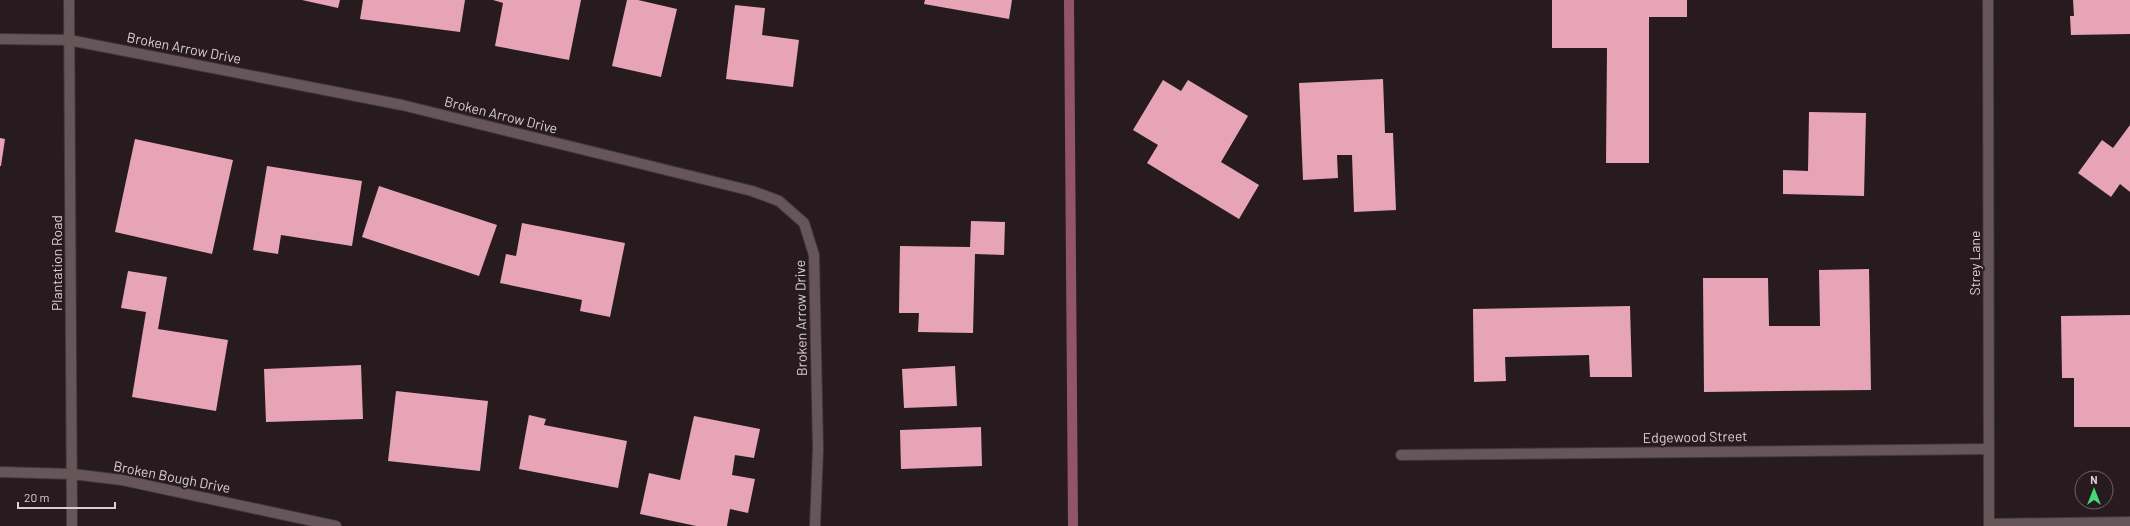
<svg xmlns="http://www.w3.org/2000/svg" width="2130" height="526" font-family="Barlow,sans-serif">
<rect width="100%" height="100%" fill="#281b1f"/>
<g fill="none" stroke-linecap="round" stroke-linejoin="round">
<path stroke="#925567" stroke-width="10" d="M1069 0 1073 526"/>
</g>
<path fill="#e7a4b6" d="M302 0H340L338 8Z
M363 0H465L460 32 360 19Z
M493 0H581L569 60 495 46 503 3Z
M627 0H638L677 9 661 77 612 66Z
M925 0H1012L1009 19 924 4Z
M1552 0H1687V17H1649V163H1606L1607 48H1552Z
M2073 0H2130V34L2071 35 2070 16H2074Z
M735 5 765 8 762 35 799 40 793 87 726 79Z
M1383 79 1385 133H1393L1396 210 1354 212 1352 155H1337L1338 178 1303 180 1299 83Z
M1163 80 1181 91 1188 80 1248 116 1221 162 1259 185 1239 219 1147 163 1158 145 1133 130Z
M1809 112 1866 113 1864 196 1783 194V170L1808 171Z
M2130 125V192L2120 184 2111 197 2078 173 2102 140 2113 148Z
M0 138 5 139 1 166H0Z
M135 139 233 160 212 254 115 232Z
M267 166 362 181 352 246 281 235 278 254 253 250Z
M379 186 497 225 479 276 362 237Z
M971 221 1005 222 1004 255 975 254 973 333 918 332 919 313H899L900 246 970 247Z
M522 223 625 243 610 317 580 311 582 300 500 283 506 254 516 256Z
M1869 269 1871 390 1704 392 1703 278H1768L1769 326H1820L1819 270Z
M128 271 167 277 158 329 228 340 216 411 132 397 146 312 121 308Z
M1630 306 1632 377H1590L1589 355 1505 357 1506 381 1474 382 1473 309Z
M2130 315V427H2074V378H2062L2061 316Z
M361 365 363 419 266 422 264 369Z
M955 366 957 406 904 408 902 369Z
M396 391 488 401 480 471 388 461Z
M529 415 546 419 544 425 627 441 618 488 519 469Z
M694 416 760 429 754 458 735 455 732 475 755 479 748 513 730 509 727 526H696L640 514 649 473 680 480Z
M981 427 982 466 901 469 900 430Z"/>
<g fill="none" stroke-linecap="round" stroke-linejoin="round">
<defs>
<path id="street" d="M69 0 72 526
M0 39 69 40 402 105 752 191 779 201 804 223 814 255 818 449 815 526
M1401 455 1989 449
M0 472 72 474 122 480 336 526
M1989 524 2130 522"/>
<path id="secondary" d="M1988 0 1989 526"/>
</defs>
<use href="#street" stroke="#413639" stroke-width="12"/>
<use href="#secondary" stroke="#413639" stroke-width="12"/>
<use href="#street" stroke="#66565a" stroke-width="10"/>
<use href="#secondary" stroke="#66565a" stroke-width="10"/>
</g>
<g text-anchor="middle" stroke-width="4" stroke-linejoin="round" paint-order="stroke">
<g font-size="14" fill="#d9cfd2" stroke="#281b1f">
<text transform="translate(184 48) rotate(11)" y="5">Broken Arrow Drive</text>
<text transform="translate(501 115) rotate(14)" y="5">Broken Arrow Drive</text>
<text transform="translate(57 263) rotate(-90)" y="5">Plantation Road</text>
<text transform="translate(1975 263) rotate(-90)" y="5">Strey Lane</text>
<text transform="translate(801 318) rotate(-91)" y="5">Broken Arrow Drive</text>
<text transform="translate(1695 437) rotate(-1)" y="5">Edgewood Street</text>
<text transform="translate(172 477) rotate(11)" y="5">Broken Bough Drive</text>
</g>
</g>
<g transform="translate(2094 490)"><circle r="19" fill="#281b1f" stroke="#6f6367"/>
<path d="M0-3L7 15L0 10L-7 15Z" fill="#46d779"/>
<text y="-6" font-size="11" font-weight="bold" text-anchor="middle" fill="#d9cfd2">N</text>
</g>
<path d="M18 502v6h97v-6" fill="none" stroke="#d9cfd2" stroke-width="2"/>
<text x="24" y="502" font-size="12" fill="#d9cfd2" stroke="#281b1f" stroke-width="3" paint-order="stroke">20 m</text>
</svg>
